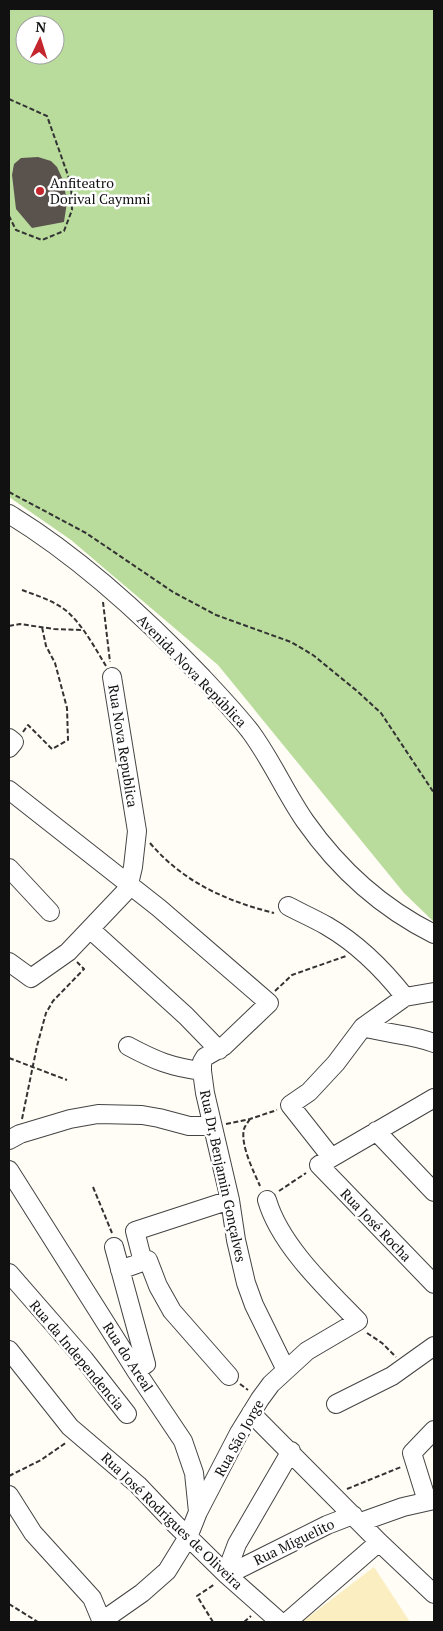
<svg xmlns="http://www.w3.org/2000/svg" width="443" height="1631" font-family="'PT Serif',serif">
<rect width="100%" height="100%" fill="#fffdf5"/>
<path fill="#b9dc9c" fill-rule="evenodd" d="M9 9H434V922L404 893 218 665 71 540 9 497ZM25 25H55V55H25Z"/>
<path fill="#fbeec1" d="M374 1567 410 1622H302Z"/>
<path fill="#5a524d" d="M38 157 51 161 57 167 63 180 67 202 64 222 32 228 16 209 12 175 14 164 21 158Z"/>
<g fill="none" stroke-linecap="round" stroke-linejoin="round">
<defs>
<path id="minor" d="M9 514C81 558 144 616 202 677 218 694 235 712 250 731 271 759 285 792 305 821 338 868 382 908 434 934
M9 738 14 742 9 748
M9 790 159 908 269 1003 224 1046 205 1057 202 1062V1071L205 1093 230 1200 236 1240 246 1283 254 1305 286 1370
M9 868 50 912
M288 906C301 913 315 919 327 926 358 944 383 969 405 997
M90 929 186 1016 219 1050
M9 962 31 978 68 952 125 892 129 884 133 867 137 831 112 677
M363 1027C386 1034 411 1034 434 1043
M128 1046C156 1061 171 1067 202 1071
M434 1098 319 1165 434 1284
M376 1131 434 1192
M9 1140 20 1134 70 1119 98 1114 142 1115 159 1118 189 1126H212
M331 1157 290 1105 309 1092 336 1063 363 1027 405 997 434 992
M9 1170 136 1371 183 1441 194 1473 198 1512
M114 1247 146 1364 136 1371
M143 1262 135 1231 230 1200
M120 1270 148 1260 158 1286 172 1311 229 1376
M9 1273 84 1359 127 1414
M9 1350 70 1427 138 1485 175 1524 227 1575 280 1622
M336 1404 392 1376 434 1346
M251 1413 379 1542 434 1594
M9 1495 33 1533 92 1598 102 1622
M427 1501 412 1453 434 1430
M361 1522 403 1507 434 1500
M227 1575 231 1560 237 1544 291 1451
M227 1575 327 1525 353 1515
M102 1621 142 1593 167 1571 188 1537 198 1512 239 1433 260 1399 271 1384 307 1351 358 1321C326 1288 280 1245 267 1200
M287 1622 379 1542"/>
</defs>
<use href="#minor" stroke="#444" stroke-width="20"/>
<path stroke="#333" stroke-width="2" stroke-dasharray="5 2.5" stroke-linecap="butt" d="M9 99 47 116 71 184 72 210 64 231 42 240 16 230 9 216
M9 492 86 533 173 592 216 615 291 642 313 655 357 691 381 713 434 793
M22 590C35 595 49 599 61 607 79 618 95 648 106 666
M103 602 110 662
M9 626 20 624 54 629 81 630
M23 732 28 725 52 749 68 740 67 708 55 663 46 646 42 627
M150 843C183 882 226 901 274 913
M275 991 292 975 346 956
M9 1058 67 1080
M22 1119 37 1046 46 1013 53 1001 84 969 77 962
M250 1119C248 1122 245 1126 244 1129 240 1145 254 1172 260 1186
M226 1124 250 1119 277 1110
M93 1187 112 1233
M279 1191 306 1173
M367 1333 382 1343 396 1357
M240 1384 248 1390
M9 1476 41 1460 67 1442
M347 1489 401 1467
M9 1604 38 1622
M213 1622 197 1596 215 1584
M244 1622 251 1616"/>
<use href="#minor" stroke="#fff" stroke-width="18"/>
</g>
<circle fill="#c4262e" stroke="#fff" stroke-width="2" cx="40" cy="191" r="5"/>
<g text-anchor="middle" stroke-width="5" stroke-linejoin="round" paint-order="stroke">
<g font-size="14" fill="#111" stroke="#fff" text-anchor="start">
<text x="50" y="188">Anfiteatro<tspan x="50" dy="16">Dorival Caymmi</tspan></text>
</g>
<g font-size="14" fill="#111" stroke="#fff">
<text transform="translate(192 671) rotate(46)" y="5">Avenida Nova República</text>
<text transform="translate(123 746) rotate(81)" y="5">Rua Nova Republica</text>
<text transform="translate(223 1176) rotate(78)" y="5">Rua Dr, Benjamin Gonçalves</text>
<text transform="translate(376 1225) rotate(46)" y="5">Rua José Rocha</text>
<text transform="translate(77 1355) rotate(50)" y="5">Rua da Independencia</text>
<text transform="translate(128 1357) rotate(57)" y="5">Rua do Areal</text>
<text transform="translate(239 1438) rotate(-61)" y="5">Rua São Jorge</text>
<text transform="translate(172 1521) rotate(44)" y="5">Rua José Rodrigues de Oliveira</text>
<text transform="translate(294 1542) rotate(-26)" y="5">Rua Miguelito</text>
</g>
</g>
<rect width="443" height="1631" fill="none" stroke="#111111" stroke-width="20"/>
<g transform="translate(40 40) rotate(4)"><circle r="24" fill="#ffffff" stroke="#a0a0a0"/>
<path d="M0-4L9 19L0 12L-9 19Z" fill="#c4262e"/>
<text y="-8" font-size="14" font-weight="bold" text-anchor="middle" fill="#111111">N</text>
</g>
</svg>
